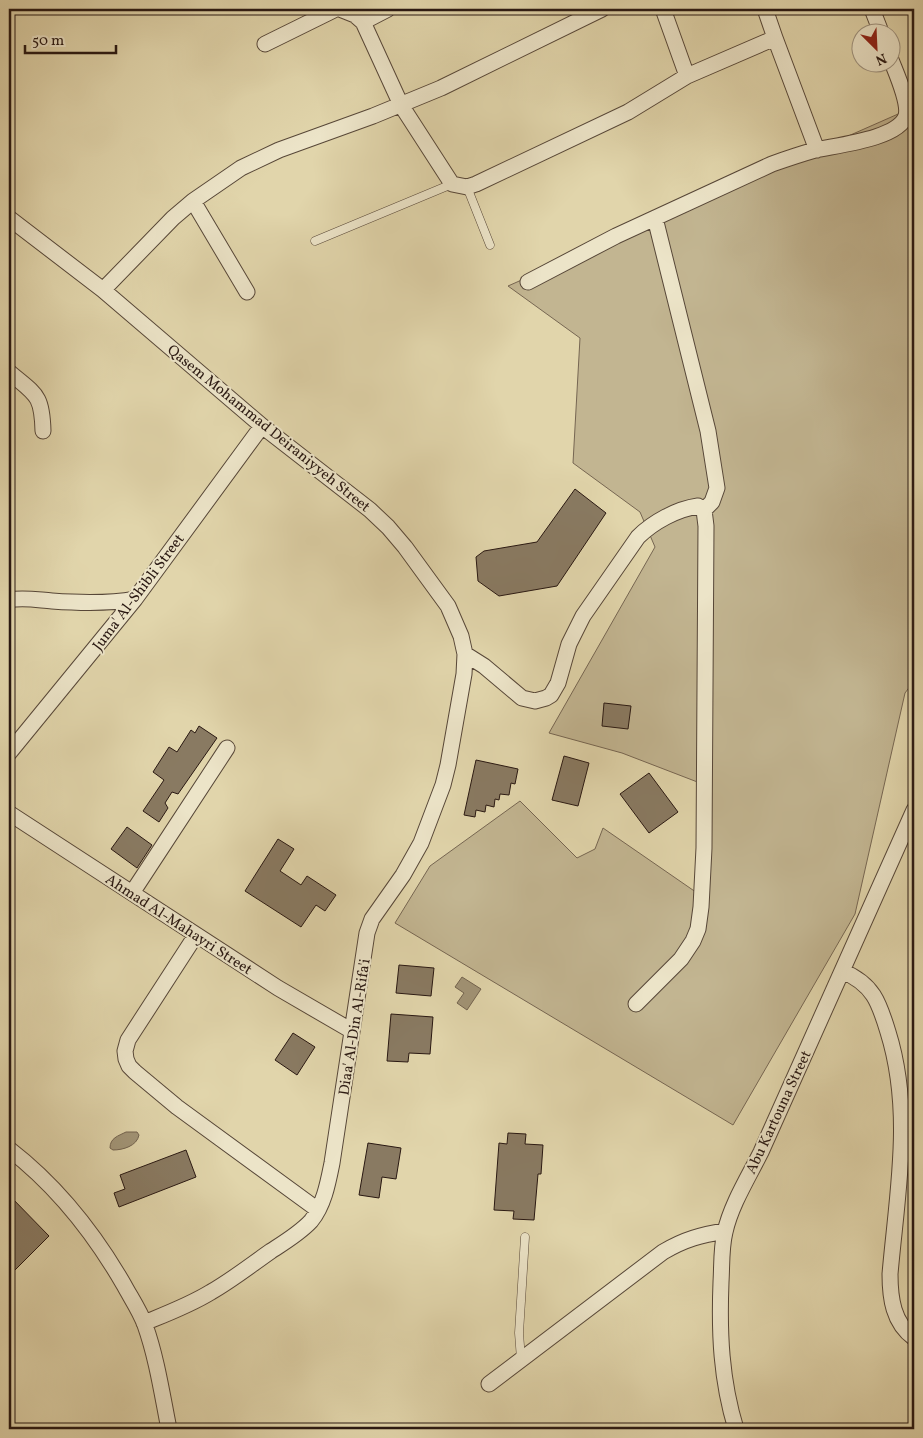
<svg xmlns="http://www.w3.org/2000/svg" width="923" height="1438" font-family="Vollkorn,serif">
<rect width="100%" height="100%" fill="#e1d5ab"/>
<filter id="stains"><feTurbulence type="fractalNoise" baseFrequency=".004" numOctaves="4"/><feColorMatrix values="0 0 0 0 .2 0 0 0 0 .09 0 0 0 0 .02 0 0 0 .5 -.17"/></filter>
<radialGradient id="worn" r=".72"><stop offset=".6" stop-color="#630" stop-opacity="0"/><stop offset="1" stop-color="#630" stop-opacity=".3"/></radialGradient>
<path fill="#c2b591" stroke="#766652" d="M914 107V681L905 693 855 914 733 1125 395 923 430 866 520 801 577 858 595 849 603 828 703 897 700 783 622 753 549 733 655 547 640 512 573 463 580 338 508 286Z"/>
<path fill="#a29577" stroke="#72634f" d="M462 977 481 989 467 1010 457 1003 464 993 455 987Z
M126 1132H137L139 1135C137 1146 123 1150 113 1150L110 1148C110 1138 118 1136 126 1132Z"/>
<path fill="#897a62" stroke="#291812" d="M575 489 606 513 557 586 499 596 478 581 476 557 484 551 537 542Z
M604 703 631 706 628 729 602 726Z
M199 726 217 738 178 794 172 792 165 803 168 808 159 822 143 811 164 780 153 772 169 747 177 752 191 730 195 733Z
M564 756 589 763 578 806 552 800Z
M476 760 518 769 515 784 511 783 509 795 500 794 499 800 495 799 494 807 486 805 485 812 476 810 475 817 464 815Z
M649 773 678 812 649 833 620 794Z
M127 827 152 845 137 868 111 849Z
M278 839 294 849 280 871 301 885 307 876 336 895 325 911 316 905 301 927 245 891Z
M399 965 434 968 431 996 396 993Z
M391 1014 433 1017 430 1054 409 1053 408 1062 387 1061Z
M293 1033 315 1047 297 1075 275 1060Z
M508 1133 526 1134 525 1144 543 1145 541 1174H538L534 1220 513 1219 514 1211 494 1210 499 1143 507 1144Z
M368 1143 401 1148 396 1179 382 1177 379 1198 359 1195Z
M186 1150 196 1177 119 1207 114 1193 125 1189 120 1175Z
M9 1195 49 1236 14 1271 9 1266Z"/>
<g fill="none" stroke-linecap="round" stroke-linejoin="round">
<defs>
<path id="service" d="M467 187 490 245
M315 241 452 184
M521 1359 519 1333 525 1237"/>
<path id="minor" d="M340 9 355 15 363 22 401 105 452 184 467 187 476 184 628 112 687 76 775 38
M663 9 687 76
M765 9 775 38 817 150
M872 9 881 32
M363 22 388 9
M265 44 336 9
M193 201 247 292
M9 218 103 290 262 426 370 510 388 527 405 547 448 606 461 636 465 654 464 674 448 765 443 785 421 843 403 875 372 919 367 933 332 1163C328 1183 324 1205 311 1221 300 1233 285 1242 271 1251 251 1265 232 1280 211 1292 190 1305 166 1314 144 1323
M655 218 708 431 717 488 712 502 704 510
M528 282 616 236 772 164C786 159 801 154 815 150 837 145 898 139 906 116 910 102 895 71 890 57
M103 290 173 218 193 201 241 168 279 150 373 116 441 88 602 9
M9 372C36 395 42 394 43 431
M9 600C23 597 38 600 52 601 80 603 108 604 135 599
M465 654 484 666 522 698 535 701 546 698 551 695 558 683 569 644 583 616 638 537C653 522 677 509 698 506L704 510 706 526 704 848 701 907 698 929 693 941 681 959 636 1004
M9 753 135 599 262 426
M9 813 278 988 352 1031
M132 893 227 748
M196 935 128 1040 125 1051 126 1059 129 1066 135 1072 177 1107 318 1210
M842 971C873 984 879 1002 888 1032 913 1112 897 1193 890 1274 890 1298 893 1323 914 1338
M9 1149C57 1186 94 1233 124 1285 131 1298 140 1311 145 1325 157 1359 162 1394 169 1429
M489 1384 663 1252C685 1239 701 1235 725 1231
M736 1429C721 1380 719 1333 721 1282 722 1266 721 1248 725 1232 731 1205 748 1178 761 1152L914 810"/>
</defs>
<use href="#service" stroke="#574738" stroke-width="9"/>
<use href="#minor" stroke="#574738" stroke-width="17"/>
<use href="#service" stroke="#ece4c8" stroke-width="8"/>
<use href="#minor" stroke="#ece4c8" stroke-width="15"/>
</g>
<g text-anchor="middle" stroke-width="4" stroke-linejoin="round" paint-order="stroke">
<g font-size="15" fill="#291812" stroke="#ece4c8">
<text transform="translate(269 428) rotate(39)" y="5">Qasem Mohammad Deiraniyyeh Street</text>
<text transform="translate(138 592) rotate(-53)" y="5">Juma' Al-Shibli Street</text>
<text transform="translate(179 924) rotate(33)" y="5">Ahmad Al-Mahayri Street</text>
<text transform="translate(354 1027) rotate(-81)" y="5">Diaa' Al-Din Al-Rifa'i</text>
<text transform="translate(778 1112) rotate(-65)" y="5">Abu Kartouna Street</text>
</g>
</g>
<rect width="923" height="1438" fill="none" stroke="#e1d5ab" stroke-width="30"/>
<rect x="10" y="10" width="903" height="1418" fill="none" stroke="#291812" stroke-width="2.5"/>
<rect x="15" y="15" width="893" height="1408" fill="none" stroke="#291812"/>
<g transform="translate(876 48) rotate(156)"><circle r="24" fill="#ece4c8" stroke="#9e927f"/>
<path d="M0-4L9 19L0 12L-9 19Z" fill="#8f2418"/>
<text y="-8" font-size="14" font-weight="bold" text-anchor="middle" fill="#291812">N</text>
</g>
<path d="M25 45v8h91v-8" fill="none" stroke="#291812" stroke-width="2.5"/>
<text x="32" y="45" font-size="15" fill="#291812" stroke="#ece4c8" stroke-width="4" paint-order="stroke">50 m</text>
<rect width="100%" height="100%" filter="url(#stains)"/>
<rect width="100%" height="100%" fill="url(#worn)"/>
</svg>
